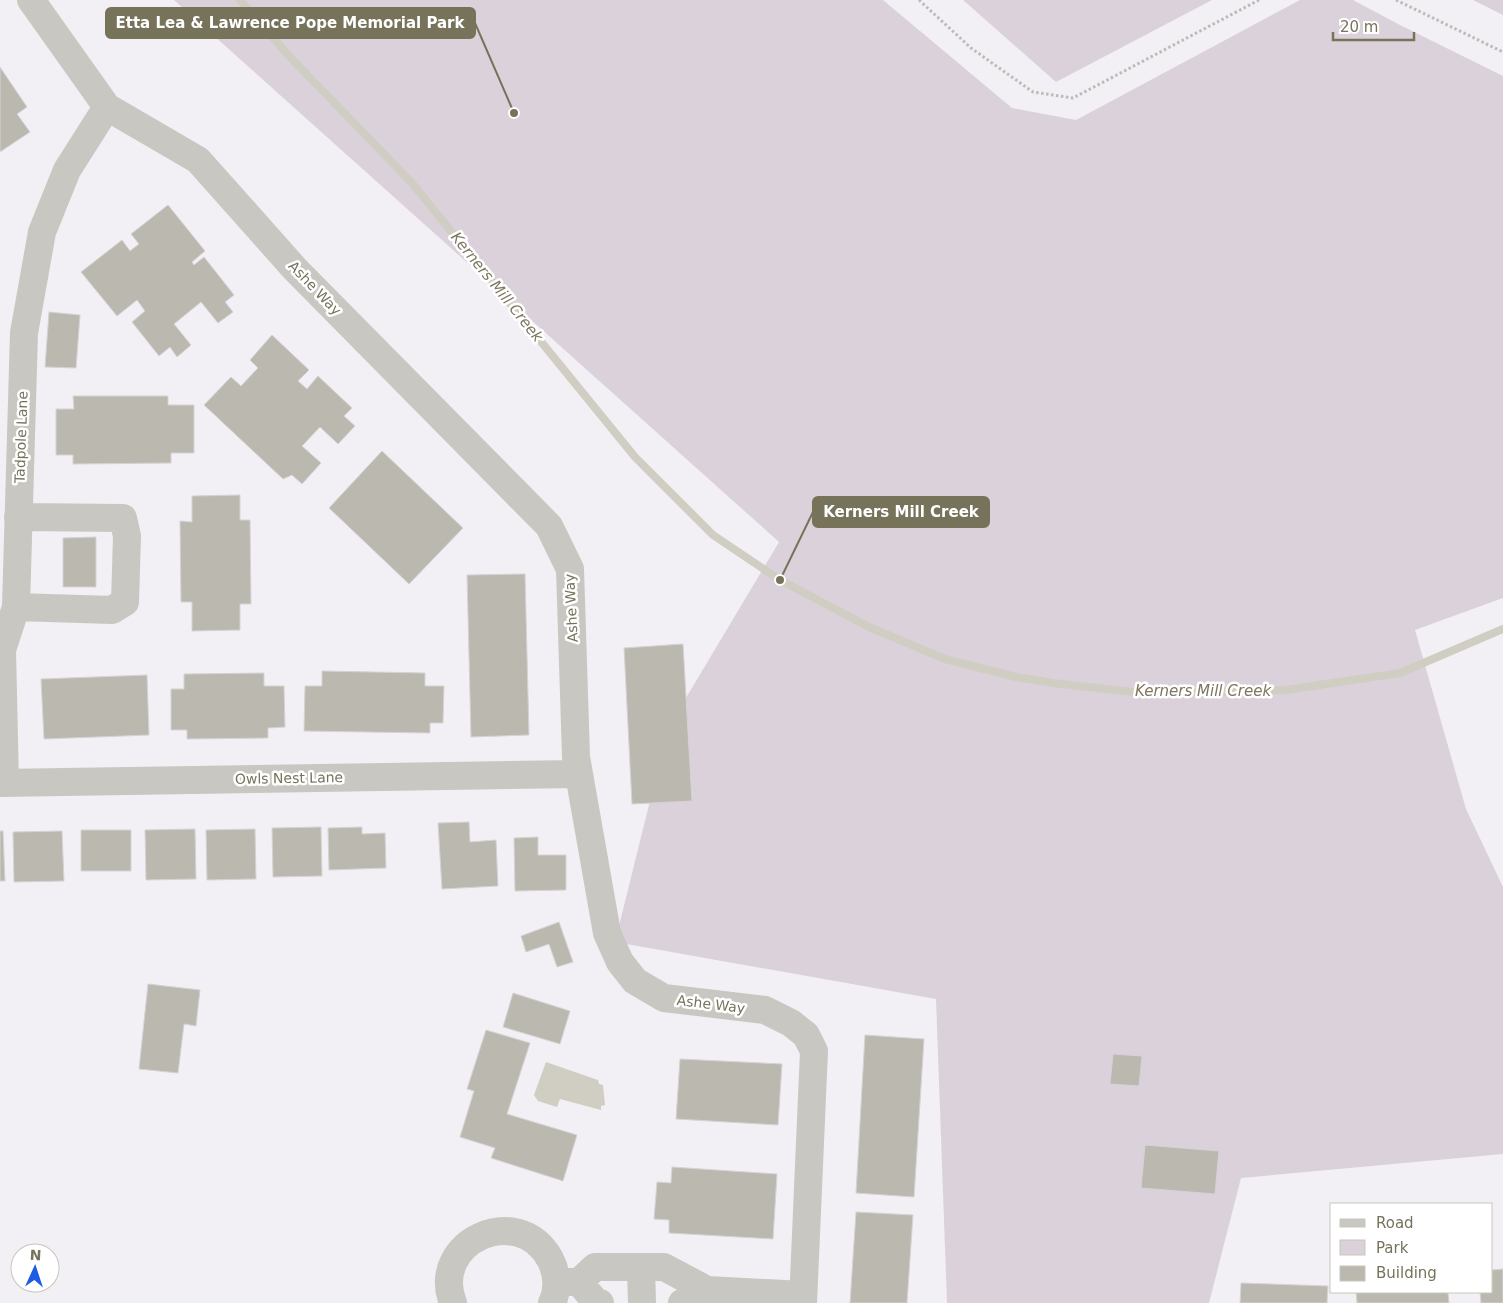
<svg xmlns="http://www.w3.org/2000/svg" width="1503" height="1303" font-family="'DejaVu Sans',sans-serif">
<rect width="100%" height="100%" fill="#f2f0f4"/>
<path fill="#dbd1db" d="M174 0H883L1012 108 1076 120 1300 0H1353L1400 25 1503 76V598L1415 630 1466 809 1503 887V1154L1241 1178 1209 1303H947L936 999 615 942 668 728 779 542Z
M963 0H1212L1056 82Z
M1473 0H1503V15Z"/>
<path fill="#d0cdc3" d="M546 1062 598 1080 599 1084 603 1085 605 1105 601 1106V1110L560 1099 557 1107 538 1101 534 1095Z"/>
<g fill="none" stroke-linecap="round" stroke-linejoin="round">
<path stroke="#d0cdc3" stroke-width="8" d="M240 0 289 56 411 182 635 457 713 535 780 580 869 627 945 659 1016 677 1053 683 1142 693 1286 690 1400 673 1503 629"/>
</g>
<path fill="#bbb9af" stroke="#d4d3d5" d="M0 67 27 107 17 114 30 132 0 152Z
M168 205 205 251 192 262 194 265 204 257 234 295 225 302 233 312 218 323 201 302 174 324 191 345 177 357 170 347 159 356 132 322 145 311 137 300 117 316 81 272 122 240 130 251 139 244 131 234Z
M49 312 80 315 76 368 45 367Z
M272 335 309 370 298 381 307 389 318 376 352 408 344 416 355 426 338 444 320 427 302 446 321 463 302 484 292 475 283 479 204 405 231 377 241 386 258 368 250 360Z
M73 396H168V405H194V453H171V463L73 464V455H56V409H74Z
M382 451 463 528 409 584 329 508Z
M240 495V520H250L251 604H240V630L192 631V602H181L180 521 192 522V496Z
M96 537V587H63V538Z
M525 574 529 735 471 737 467 575Z
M683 644 692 801 632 804 624 648Z
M322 671 425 673V686H444L443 723H430V733L304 731 305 686H322Z
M264 673V686H284L285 727 268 728V738L187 739V730H171V689H184V674Z
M147 675 149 735 44 739 41 679Z
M469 822 470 842 496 840 498 886 442 889 438 823Z
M321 827 322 876 273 877 272 828Z
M362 827V834L385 833 386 868 329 870 328 828Z
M195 829 196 879 146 880 145 830Z
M255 829 256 879 207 880 206 830Z
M81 830H131V871H81Z
M0 831H3L5 881H0Z
M62 831 64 881 14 882 13 832Z
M538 837V855H566V890L515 891 514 838Z
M559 922 573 962 557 967 549 944 526 952 521 936Z
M148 984 200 990 196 1026 184 1024 178 1073 139 1069Z
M513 993 570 1011 560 1044 503 1027Z
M486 1030 530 1043 507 1114 577 1135 563 1181 491 1158 495 1148 460 1137 474 1091 467 1089Z
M865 1035 924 1039 914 1197 856 1193Z
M1113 1054 1142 1056 1139 1086 1110 1084Z
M680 1059 782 1064 778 1125 676 1119Z
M1145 1145 1219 1151 1215 1194 1141 1188Z
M672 1167 777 1174 773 1239 669 1233V1220L654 1219 657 1182 671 1183Z
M856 1212 913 1215 907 1303H850Z
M1503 1269V1303H1481L1480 1292H1492V1270Z
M1241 1283 1328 1286 1327 1303H1240Z
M1356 1292H1448L1449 1303H1357Z"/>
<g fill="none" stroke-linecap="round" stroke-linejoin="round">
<path stroke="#bcbcb6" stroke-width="3" stroke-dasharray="2.5 2.5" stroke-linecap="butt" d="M919 0 971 48 1033 92 1073 98 1259 0
M1396 0 1503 52"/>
<path stroke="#c8c7c1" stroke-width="28" d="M31 0 107 107 198 160 295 269 549 526 570 569 576 757 607 933 620 962 635 981 664 998 765 1010 791 1023 806 1035 814 1051 803 1303
M16 607 112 610 125 602 127 536 123 518 18 517
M0 783 579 774
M5 783 2 650 16 607 24 333 42 232 67 170 107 107
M641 1267 642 1303
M557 1282H579L595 1267H664L707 1290 682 1303
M579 1282 595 1301 600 1303
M707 1290 803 1295
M453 1303C429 1242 518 1201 550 1259 557 1272 559 1289 552 1303"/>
</g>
<g text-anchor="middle" stroke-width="5" stroke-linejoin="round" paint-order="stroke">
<g font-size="14" fill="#76735a" stroke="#fff">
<text transform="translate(315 288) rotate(46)" y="5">Ashe Way</text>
<text transform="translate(21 437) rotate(-88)" y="5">Tadpole Lane</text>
<text transform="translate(571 608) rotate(-93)" y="5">Ashe Way</text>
<text transform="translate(289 778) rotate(-1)" y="5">Owls Nest Lane</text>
<text transform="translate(711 1004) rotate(7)" y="5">Ashe Way</text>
</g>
<g font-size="15" font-style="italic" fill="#7f765e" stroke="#fff">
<text transform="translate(497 287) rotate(51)" y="5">Kerners Mill Creek</text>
<text x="1203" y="696">Kerners Mill Creek</text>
</g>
</g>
<path fill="none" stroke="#76735a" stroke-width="2" d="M514 113L475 23M780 580L813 512"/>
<g fill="#76735a" stroke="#fff" stroke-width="2">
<circle cx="514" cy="113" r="5"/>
<circle cx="780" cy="580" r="5"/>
</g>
<g fill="#76735a" stroke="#76735a" stroke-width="2">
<rect x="106" y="8" width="369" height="30" rx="5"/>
<rect x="813" y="497" width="176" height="30" rx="5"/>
</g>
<g font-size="15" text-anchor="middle" font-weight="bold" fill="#fff">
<text x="290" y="28">Etta Lea &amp; Lawrence Pope Memorial Park</text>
<text x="901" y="517">Kerners Mill Creek</text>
</g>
<rect x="1330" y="1203" width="162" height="90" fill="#ffffff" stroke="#c8c7bd"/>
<rect x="1340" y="1219" width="25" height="8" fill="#c8c7c1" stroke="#c8c7bd"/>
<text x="1376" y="1228" font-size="15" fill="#76735a">Road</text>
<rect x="1340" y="1240" width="25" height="15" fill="#dbd1db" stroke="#c8c7bd"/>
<text x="1376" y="1253" font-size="15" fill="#76735a">Park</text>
<rect x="1340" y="1266" width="25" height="15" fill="#bbb9af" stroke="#c8c7bd"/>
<text x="1376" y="1278" font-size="15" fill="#76735a">Building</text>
<g transform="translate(35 1268) rotate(3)"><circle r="24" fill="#ffffff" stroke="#c8c7bd"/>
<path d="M0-4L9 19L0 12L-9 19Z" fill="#1e5ce5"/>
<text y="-8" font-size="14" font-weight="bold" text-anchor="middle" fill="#76735a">N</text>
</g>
<path d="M1333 32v8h81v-8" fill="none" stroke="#76735a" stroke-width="2.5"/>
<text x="1340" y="32" font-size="15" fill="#76735a" stroke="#ffffff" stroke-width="4" paint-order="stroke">20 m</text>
</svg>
